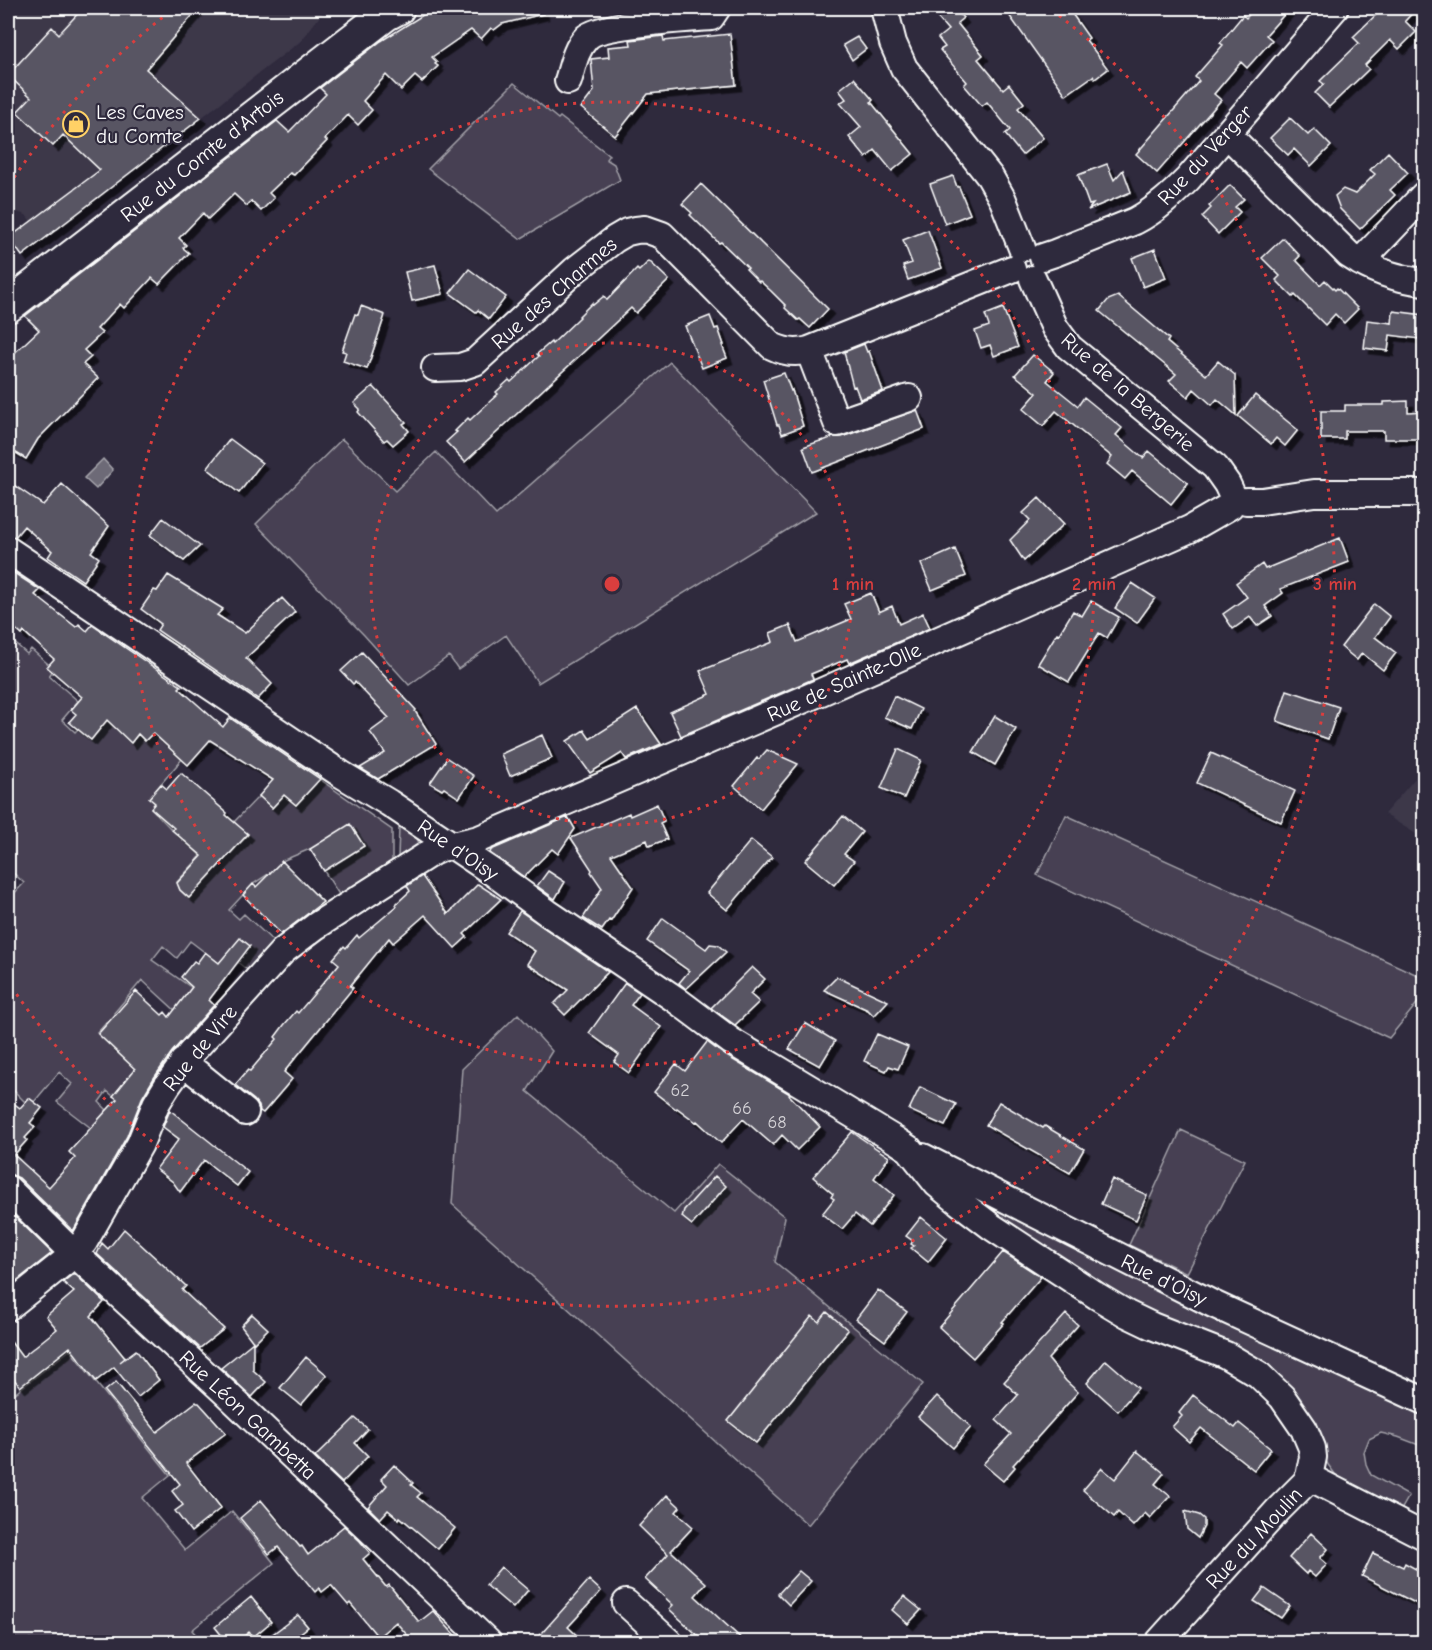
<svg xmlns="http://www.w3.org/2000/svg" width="1432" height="1650" font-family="'Comic Neue',sans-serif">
<defs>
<filter id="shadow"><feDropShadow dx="5.5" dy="5.5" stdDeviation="0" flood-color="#0009"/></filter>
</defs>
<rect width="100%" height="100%" fill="#2f2a3d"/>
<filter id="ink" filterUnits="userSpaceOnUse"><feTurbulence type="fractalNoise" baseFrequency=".0167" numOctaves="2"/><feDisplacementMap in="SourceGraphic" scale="12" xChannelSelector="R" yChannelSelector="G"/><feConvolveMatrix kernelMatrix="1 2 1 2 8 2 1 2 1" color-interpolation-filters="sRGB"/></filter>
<g filter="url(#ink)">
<path fill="#3c3749" d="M8 8H326L301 41 44 239 26 215 8 209Z
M1424 768V839L1384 814Z"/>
<path fill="#464152" stroke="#a2a0a8" stroke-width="1.5" d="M514 83 558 119 560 117 609 155 606 159 614 164 620 180 520 239 428 169Z
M670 362 816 512 538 683 506 635 458 669 449 656 409 685 364 635 256 524 342 439 395 491 436 452 496 515Z
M8 637 27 654 31 649 54 669 49 676 78 701 62 720 75 732 78 729 91 739 122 702 126 738 130 742 138 734 145 741 153 733 166 745 174 736 188 752 149 798 155 803 151 808 172 830 201 856 177 882 180 890 188 898 248 835 234 822 259 796 272 808 284 795 296 805 319 779 392 830V864L340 896 310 849 282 861 270 873 253 884 229 910 239 919 244 914 275 943 250 972 227 954 219 963 190 941 177 958 163 946 152 960 192 988 177 1012 142 980 114 1013 136 1033 127 1044 106 1023 97 1033 135 1069 113 1096 107 1091 99 1102 107 1110 91 1128 57 1102 72 1084 59 1072 34 1102 29 1098 25 1102 8 1085V900L24 883 8 868Z
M1066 815 1424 978V995L1389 1038 1037 875Z
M399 827C408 828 420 837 419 847L401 860 398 858Z
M518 1014 552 1051 527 1091 674 1213 718 1164 785 1217 775 1262 923 1384 808 1525 452 1204 462 1069Z
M1181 1130 1245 1160 1187 1273 1129 1245Z
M946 1178 1424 1411V1447L1398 1437 1381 1433 1369 1439 1364 1452 1366 1464 1371 1475 1409 1496 1401 1510 1338 1478 1329 1466 1299 1413 1083 1280Z
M70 1350 170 1475 142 1498 185 1550 232 1511 274 1563 192 1630 202 1642H33L30 1639 25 1642H8V1399Z"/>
<path fill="#6d6a77" stroke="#a7a6ad" stroke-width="1.5" d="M103 459 113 470 96 489 84 478Z"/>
<path fill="#595564" stroke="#fff" stroke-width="1.5" filter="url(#shadow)" d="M83 8H199L146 69 201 118 22 256 9 238 100 170 63 135 53 146 17 112 31 97 8 75 52 27 59 34Z
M434 8H542L543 14 502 24 494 30 491 28 481 39 471 30 432 57 437 62 435 64 438 66 422 82 415 76 401 90 386 75 363 101 372 110 358 125 348 115 325 139 327 141 294 175 290 173 269 193 274 198 261 211 251 201 247 206 234 194 208 219 203 213 179 238 186 245 183 248 189 253 159 284 152 278 124 308 120 304 97 329 102 333 84 350 91 357 83 364 98 378 38 439 26 459 8 448V359L39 330 25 316 277 121 289 132 326 94 320 88 381 41Z
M929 8H955L963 18 957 23 983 55 978 59 1003 89 1009 84 1024 103 1018 108 1043 138 1022 155 1005 134 1010 130 987 102 982 106 964 85 967 82 940 50 945 47 938 38 948 30Z
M1004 8H1068L1089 38 1086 40 1108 69 1095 79 1093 76 1066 95Z
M1255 8H1290L1266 35 1272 40 1247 68 1241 62 1214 94 1221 100 1157 173 1136 154 1199 81 1195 77 1223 45 1220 43 1243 15 1246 18Z
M1383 8H1417L1405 21 1416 32 1399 49 1390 40 1365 65 1369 69 1329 107 1315 93 1324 84 1320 81 1359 43 1353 37Z
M730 34 736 85 648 94 615 136 581 108 594 91 591 59 609 57 608 47 631 45 630 40 647 38 663 36 664 41Z
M857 37 866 49 852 60 843 45Z
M854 78 873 100 871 102 913 154 892 171 875 150 866 158 849 137 861 127 840 103 846 99 839 90Z
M1290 118 1308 135 1314 129 1331 146 1311 166 1294 149 1288 155 1270 138Z
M1388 152 1408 173 1390 190 1395 195 1360 229 1340 209 1335 196 1343 189 1355 194 1375 174 1370 170Z
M1107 164 1114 180 1123 170 1131 192 1088 210 1093 204 1089 205 1078 175Z
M953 176 957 187H959L970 214 945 224 930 184Z
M701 184 828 309 810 328 800 319 798 320 785 308 786 306 771 291 760 281 759 282 746 269 748 268 721 242 719 243 690 215 692 213 682 204Z
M1230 185 1244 199 1235 207 1240 212 1218 234 1202 217 1211 208 1209 206Z
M928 230 942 268 908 280 903 266 912 263 903 240Z
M1283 238 1300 256 1296 260 1320 285 1325 280 1335 290 1337 288 1358 309 1344 323 1335 314 1325 325 1295 295 1293 297 1276 280 1280 276 1262 258Z
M1155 249 1166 278 1143 287 1132 258Z
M649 261 669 280 636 313 631 308 465 462 446 442 457 432 455 431 468 418 470 420 486 405 498 394 496 392 509 380 511 382 539 356 537 354 551 342 552 344 580 317 579 316 592 303 593 305 604 296 607 300 637 269 639 271Z
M435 265 443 294 412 301 405 272Z
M469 269 506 297 489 319 478 310 476 312 450 293Z
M1118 296 1169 339 1167 342 1206 375 1218 361 1235 375 1236 415 1217 399 1212 405 1194 389 1188 397 1169 381 1176 374 1099 311 1108 300Z
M361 306 385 315 367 369 343 361 346 352 342 351 355 314 358 315Z
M1003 308 1018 347 994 356 990 345 981 348 975 331 989 326 985 315Z
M1393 311 1424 315 1420 339 1390 335 1388 351 1364 348 1367 320 1392 323V324Z
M710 316 715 329 718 328 724 345H722L727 358 702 368 685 326Z
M864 344 867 352 869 351 883 391 860 399 855 386 853 387 844 352Z
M1033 355 1054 372 1047 381 1078 406 1084 397 1122 428 1116 435 1143 458 1149 451 1188 483 1171 504 1132 471 1125 479 1107 464 1112 457 1056 411 1043 426 1023 409 1037 393 1015 375Z
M784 373 791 391 792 390 803 426 782 434 779 425H777L763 380Z
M373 386 406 422 403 424 409 431 393 445 387 439 384 441 358 412 360 409 354 403Z
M1255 395 1298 430 1285 446 1276 438 1271 444 1238 416Z
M1408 401V412L1425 411V439H1384V431H1345V439H1321V411H1345V405H1384V402Z
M917 410 924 429 812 472 803 447 823 440V441L833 437H842Z
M230 439 262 463 239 493 207 468Z
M8 481 43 505 62 484 109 526 91 552 99 558 83 581 48 557 52 551 24 526 15 537 8 535Z
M1039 498 1064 524 1024 561 1010 540 1030 520 1023 513Z
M163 518 200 546 184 561 150 535Z
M1340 538 1349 562 1280 589 1283 593 1265 606 1272 616 1257 626 1250 617 1233 629 1223 614 1247 597 1236 583 1262 564 1265 569Z
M955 549 966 576 932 590 921 564Z
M8 569 40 590 35 595 76 627 79 624 87 631 92 625 181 686 179 688 223 727 230 718 320 779 296 805 284 795 272 808 259 796 273 780 210 740 188 765 153 733 145 741 138 734 131 743 107 720 91 740 69 722 76 714 71 710 82 697 47 667 54 659 24 632 22 635 8 622Z
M168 575 223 609 217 615 245 633 282 598 295 612 246 658 272 684 258 699 157 630 161 624 141 609 154 590 157 591Z
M1132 583 1155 598 1137 623 1115 608Z
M871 593 879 612 892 606 899 624 923 613 930 628 849 663 847 659 811 674 813 679 681 736 670 712 710 694 700 671 773 642 770 633 790 625 797 642 851 619 844 604Z
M1091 601 1119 617 1107 638 1099 633 1069 682 1038 664 1057 633 1059 634 1073 611 1082 616Z
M1374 604 1390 617 1375 637 1396 653 1383 670 1362 653 1357 660 1341 647Z
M362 652 416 710 415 711 436 744 378 779 360 768 385 753 370 732 389 718 355 682 353 684 341 671Z
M1287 690 1339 707 1328 739 1277 721Z
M894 696 921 709 912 729 884 717Z
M637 709 661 744 626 759 622 753 590 773 567 741 584 730 590 739Z
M995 716 1016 729 995 765 973 752Z
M542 735 552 758 510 776 501 754Z
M898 749 921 760 904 798 881 788Z
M767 750 798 764 761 809 734 786 757 758 759 759Z
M1211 753 1295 791 1281 822 1197 783Z
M447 758 474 776 459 798 444 788 442 790 430 783Z
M181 773 227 813 226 815 248 834 189 898 180 890 177 883 202 856 172 830 174 828 151 808 155 803 149 798 161 784 167 789Z
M657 804 664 821 660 823 667 839 649 846 647 840 611 855 633 887 611 921 609 920 602 930 583 918 602 888 591 872 592 870 571 838 629 813 630 816Z
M843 816 862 832 844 854 854 861 834 885 805 861Z
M568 817 575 829 558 854 552 849 524 877 490 853 491 850Z
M350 824 364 846 324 871 310 849Z
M751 840 772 857 727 910 707 893Z
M282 861 323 902 281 934 243 895 253 884 256 887Z
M548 871 565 882 555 899 537 886Z
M422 876 448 914 478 884 501 899 464 934 467 937 455 948 425 915 393 943 389 938 350 986 353 988 284 1072 292 1079 263 1113 260 1111 259 1106 254 1100 235 1085 248 1070 250 1071 277 1039 275 1037 284 1025 296 1011 298 1013 339 964 333 959 344 946 346 948 357 935 359 938 397 906 396 904 410 891 407 886Z
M520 911 608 972 565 1015 554 1004 568 990 527 964 535 951 506 932Z
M663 918 706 949 710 944 718 945 726 952 686 989 679 983 689 971 647 941Z
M240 938 250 946 209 1000 214 1005 172 1052 154 1078 142 1098 127 1136 73 1231 19 1178 12 1175 8 1174V1099L20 1108 29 1098 42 1108 30 1123 35 1127 25 1138 27 1140 14 1155 49 1187 75 1158 69 1152 117 1099 113 1096 135 1069 98 1034 136 991 162 1015 165 1012 169 1017 192 987 181 977 194 961 197 963 205 952 219 963Z
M752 967 765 979 750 994 759 1002 735 1025 711 1008Z
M837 977 888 1001 874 1016 868 1010 824 990Z
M625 983 640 993 631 1005 661 1027 629 1073 614 1062 619 1055 589 1033Z
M805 1023 835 1041 820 1066 789 1049Z
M877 1034 908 1047 898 1069 889 1066 886 1071 864 1061Z
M707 1042 723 1054 790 1094 789 1095 820 1127 797 1150 782 1135 773 1145 743 1119 721 1143 697 1121 696 1122 677 1108 676 1109 654 1092 676 1064 685 1071Z
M920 1087 956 1104 945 1126 909 1110Z
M999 1102 1043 1128 1045 1126 1084 1149 1070 1173 986 1125Z
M170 1110 248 1172 237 1186 204 1160 180 1192 173 1182 156 1169 179 1139 163 1127Z
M852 1132 889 1157 874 1178 894 1195 870 1226 855 1214 842 1229 822 1214 834 1199 831 1197 833 1194 813 1177Z
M715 1176 726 1186 692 1225 682 1217 684 1210Z
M1112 1179 1147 1195 1136 1220 1101 1204Z
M8 1210 52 1253 10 1286 8 1282Z
M921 1217 947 1238 928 1262 911 1248 914 1246 911 1244 913 1241 906 1236Z
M124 1229 186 1286 182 1290 224 1329 200 1348 97 1254 102 1243 108 1249Z
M1003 1252 1041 1277 1002 1322 1004 1323 973 1358 939 1327Z
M72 1275H76L104 1302 91 1316 125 1358 120 1362 136 1350 159 1380 138 1397 114 1367 96 1381 70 1347 20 1387 8 1371V1338L22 1357 57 1329 46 1316 74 1292 63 1282Z
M878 1290 907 1312 885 1341 856 1319Z
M827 1312 848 1330 756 1443 728 1421 812 1316 819 1322Z
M252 1314 268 1329 254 1343 241 1326Z
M1066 1314 1078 1325 1048 1359 1066 1381 1078 1392 1013 1465 1015 1467 1003 1481 983 1464 1011 1434 996 1420 1018 1395 1004 1382Z
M253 1342V1370L266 1382 252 1397 221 1368Z
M306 1357 327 1375 301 1405 280 1388Z
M1106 1360 1138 1388 1118 1411 1087 1383Z
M116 1382 157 1432 196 1402 197 1403H199L226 1433 186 1463 221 1508 191 1532 175 1511 183 1505 172 1491 180 1484 105 1391Z
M1193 1395 1235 1428 1239 1423 1271 1449 1254 1470 1201 1428 1189 1442 1172 1427 1182 1416 1179 1413Z
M937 1396 971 1427 953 1448 918 1417Z
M355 1418 368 1429 355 1443 368 1456 342 1483 315 1457Z
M1137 1451 1164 1473 1155 1484 1170 1496 1150 1518 1145 1513 1133 1526 1118 1512 1114 1517 1083 1490 1102 1468 1115 1479Z
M394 1465 413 1483 411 1485 421 1493 417 1497 455 1528 438 1549 400 1517 399 1519 388 1510 380 1519 368 1507 387 1485 381 1479Z
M667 1495 680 1507 676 1512 693 1527 671 1551 706 1583 695 1596 745 1642H705L669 1609 673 1605 645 1579 668 1554 639 1526Z
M261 1500 300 1547 302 1546 308 1555 344 1526 360 1541 370 1553 363 1559 386 1587 389 1585 419 1622 433 1611 461 1642H413L396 1622 378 1637 350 1603 348 1605 331 1585 322 1592 319 1588 315 1592 278 1547 269 1554 240 1518Z
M1185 1511 1199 1515 1204 1519V1526L1198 1538 1187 1529Z
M1311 1533 1328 1549 1320 1558 1327 1564 1315 1577 1308 1571 1306 1574 1289 1558Z
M1373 1553 1403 1567 1405 1563 1425 1574V1608L1362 1576Z
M501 1567 528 1590 513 1608 486 1585Z
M799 1571 811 1581 789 1605 778 1594Z
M589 1580 601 1591 568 1627 584 1642H534Z
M1264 1588 1290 1606 1281 1618 1254 1601Z
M904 1596 921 1610 908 1624 892 1610Z
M251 1597 271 1622 253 1637 249 1632 237 1642H227L215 1627Z
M298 1615 308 1627 289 1642H262Z"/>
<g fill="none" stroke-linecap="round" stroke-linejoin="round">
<defs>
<path id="minor" d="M884 8 893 43 904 68 990 177 1003 200 1022 248
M568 81C573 65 575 50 586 38 599 24 688 19 711 17L717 8
M1227 134 1349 255C1373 271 1396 279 1424 282
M1043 257 1055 253 1135 221C1156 210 1172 195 1188 179L1335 8
M1360 262 1424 195
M1033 279 1055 328 1069 347 1215 467 1227 484 1233 497
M809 350 837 423 909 398
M435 368 460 367 475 362 575 270 615 239 627 232 636 230 645 229 662 235 772 346C784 352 796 354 809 350L1012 269
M1246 501H1262L1314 493H1424
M8 550 341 774 389 803 495 874 548 913 675 999 731 1041 897 1141 909 1149 937 1184 959 1202 992 1227 1097 1296 1127 1314 1152 1326 1226 1355 1258 1374 1282 1397 1304 1429 1312 1448 1313 1457 1309 1477 1305 1483 1278 1510 1159 1642
M183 1062 245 1112
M923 1157 1213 1304 1424 1401
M8 1189 64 1244 227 1394 488 1642
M8 1307 68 1259 84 1242 140 1144 156 1104 167 1086 190 1054 283 951 316 926 432 852 441 848 479 839 821 692 1190 529 1230 506
M1309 1477 1424 1536
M626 1603 669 1642"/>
<path id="major" d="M8 306 385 15 398 8"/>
</defs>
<use href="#minor" stroke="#fff" stroke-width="30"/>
<use href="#major" stroke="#fff" stroke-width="36"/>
<use href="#minor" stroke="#2f2a3d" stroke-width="26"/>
<use href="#major" stroke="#2f2a3d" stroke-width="32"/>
</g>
</g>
<g fill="none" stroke="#da3e3e" stroke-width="3" stroke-dasharray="3 6">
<circle cx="612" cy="584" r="241"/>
<circle cx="612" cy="584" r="482"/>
<path d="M9 185A723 723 0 0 1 172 10M1052 10A723 723 0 1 1 9 983"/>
</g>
<defs>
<symbol id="shop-ring" viewBox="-11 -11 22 22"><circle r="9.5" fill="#2f2a3d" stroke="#ffd166" stroke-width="1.5"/><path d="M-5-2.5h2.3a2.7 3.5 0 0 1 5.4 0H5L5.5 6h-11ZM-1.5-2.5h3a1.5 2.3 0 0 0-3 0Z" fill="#ffd166"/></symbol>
</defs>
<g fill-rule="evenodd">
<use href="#shop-ring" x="61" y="109" width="30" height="30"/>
</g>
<g text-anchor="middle" stroke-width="4.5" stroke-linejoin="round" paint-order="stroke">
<g font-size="18" fill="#d6d4d8">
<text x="680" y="1096">62</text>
<text x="742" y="1114">66</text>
<text x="777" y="1128">68</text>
</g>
<g font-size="21" fill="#fff" stroke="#2f2a3d" text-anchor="start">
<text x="96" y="119">Les Caves<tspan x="96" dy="24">du Comte</tspan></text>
</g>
<g font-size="21" fill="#fff" stroke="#2f2a3d">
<text transform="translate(1205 155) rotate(-47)" y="7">Rue du Verger</text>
<text transform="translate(202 156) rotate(-38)" y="7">Rue du Comte d'Artois</text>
<text transform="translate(554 293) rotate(-41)" y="7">Rue des Charmes</text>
<text transform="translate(1128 392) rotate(41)" y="7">Rue de la Bergerie</text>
<text transform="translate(844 682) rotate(-24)" y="7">Rue de Sainte-Olle</text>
<text transform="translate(458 850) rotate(34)" y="7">Rue d'Oisy</text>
<text transform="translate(200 1048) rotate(-51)" y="7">Rue de Vire</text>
<text transform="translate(1164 1280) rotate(26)" y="7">Rue d'Oisy</text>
<text transform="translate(248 1415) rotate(43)" y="7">Rue Léon Gambetta</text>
<text transform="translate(1254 1538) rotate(-47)" y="7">Rue du Moulin</text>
</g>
</g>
<circle cx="612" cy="584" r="9" fill="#da3e3e" stroke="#2f2a3d" stroke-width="3"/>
<g font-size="18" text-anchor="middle" font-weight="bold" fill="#da3e3e" stroke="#2f2a3d" stroke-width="4.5" stroke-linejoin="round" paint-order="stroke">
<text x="853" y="590">1 min</text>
<text x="1094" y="590">2 min</text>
<text x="1335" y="590">3 min</text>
</g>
<rect width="1432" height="1650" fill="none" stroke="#2f2a3d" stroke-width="30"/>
<rect x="15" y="15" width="1402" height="1620" fill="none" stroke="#fff" stroke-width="2" filter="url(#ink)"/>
</svg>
